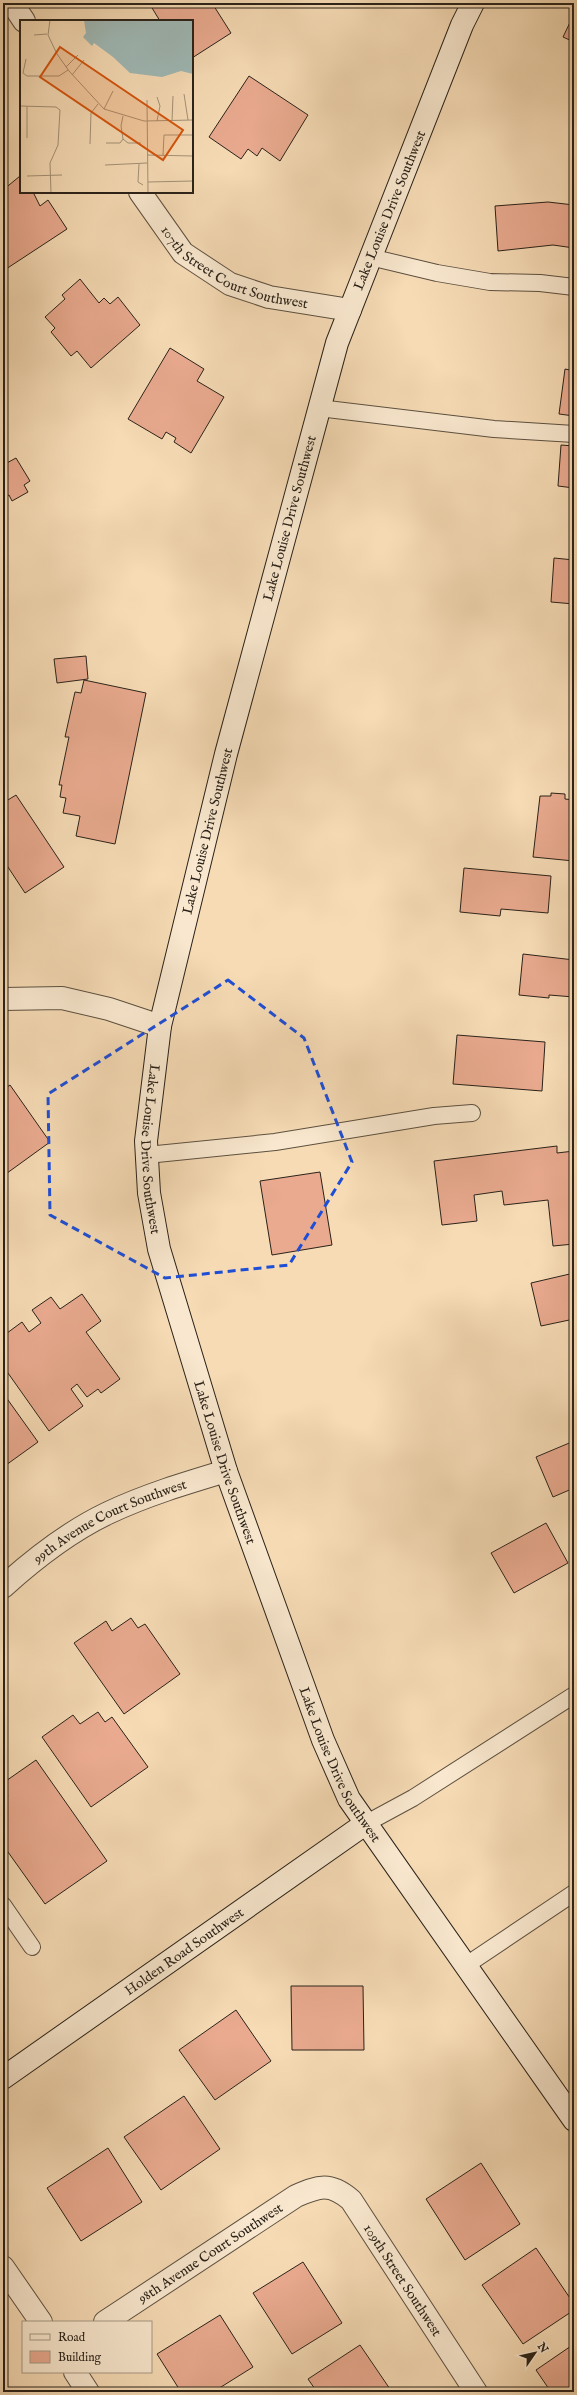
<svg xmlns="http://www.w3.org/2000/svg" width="577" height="2395" font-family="'IM FELL English',serif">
<rect width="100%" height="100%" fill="#f6dbb5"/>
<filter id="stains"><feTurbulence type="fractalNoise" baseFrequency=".005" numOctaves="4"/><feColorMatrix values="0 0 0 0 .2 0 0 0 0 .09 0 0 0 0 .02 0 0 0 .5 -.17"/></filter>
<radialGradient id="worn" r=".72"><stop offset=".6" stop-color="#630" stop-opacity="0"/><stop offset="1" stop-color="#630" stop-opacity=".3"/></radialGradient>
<path fill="#e9aa8f" stroke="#2a2219" d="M149 3H212L231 33 192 58V21H160Z
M574 14V42L563 37Z
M249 76 308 115 280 161 262 148 257 156 248 149 241 159 209 137Z
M20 176 21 192H33L40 206 48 200 67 229 3 271V190Z
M548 202 574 205V248L553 245 498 251 495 206Z
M80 279 99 303 104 298 110 304 118 297 140 325 91 368 77 351 71 356 51 332 55 328 45 317 65 299 62 295Z
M170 348 204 369 197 381 224 397 191 453 174 442 176 438 166 432 162 439 128 419Z
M571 359 574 360V416L559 414 565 369 570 370Z
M561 445 574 446V488L558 486Z
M16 458 30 481 24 485 28 492 12 501 9 495 3 498V465Z
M554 558 574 560V604L551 602Z
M86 656 88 679 57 683 54 659Z
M84 680 146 693 115 844 76 836 80 816 63 813 66 798 60 797 62 785H59L69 737H65L75 692 81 693Z
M551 793 565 794V799L574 800V861L533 857 540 796H551Z
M16 795 64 867 25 893 6 864 3 865V803Z
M464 868 551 876 548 913 501 909 500 916 460 912Z
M523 954 574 960V997L549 995V998L519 995Z
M457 1035 545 1042 542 1091 453 1084Z
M10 1085 50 1142 3 1176V1090Z
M557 1146V1153L574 1151V1244L553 1246 548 1200 504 1205 502 1191 474 1195 477 1221 442 1225 434 1161Z
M320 1172 332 1245 272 1255 260 1181Z
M574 1273V1319L541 1326 531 1283Z
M82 1294 101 1321 86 1332 120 1379 101 1393 98 1389 87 1397 77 1384 71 1389 83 1406 49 1431 3 1366V1336L22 1322 29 1332 41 1323 32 1310 51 1297 60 1309Z
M3 1393 38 1442 6 1465 3 1462Z
M574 1441V1488L553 1497 536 1457Z
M546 1523 568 1563 514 1593 491 1553Z
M131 1618 138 1628 145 1624 180 1674 124 1714 74 1643 106 1621 112 1631Z
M98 1712 105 1722 112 1717 148 1767 91 1807 42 1737 73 1715 80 1724Z
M36 1760 107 1861 45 1904 3 1845V1800L8 1796 3 1788V1783Z
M291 1986H363L364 2050H292Z
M236 2010 271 2061 215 2100 179 2050Z
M184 2096 220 2149 161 2190 124 2137Z
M108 2148 142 2202 81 2241 47 2188Z
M481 2163 520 2224 465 2260 426 2199Z
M536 2248 574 2304V2310L523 2344 482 2285Z
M303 2262 342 2323 292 2354 253 2293Z
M220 2315 253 2367 213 2392H181L157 2354Z
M574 2344V2392H551L536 2370Z
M360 2345 392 2392H317L308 2379Z"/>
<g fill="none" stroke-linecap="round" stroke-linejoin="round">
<defs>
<path id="lane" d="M370 257 437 273 490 282 540 283 574 287
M319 408 494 429 574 434
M147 1155 275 1142 434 1116 472 1113
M365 1824 413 1798 574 1695
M3 1905 32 1947
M465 1966 574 1893"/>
<g id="street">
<path d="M12 3 24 21"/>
<path id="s1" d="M140 192 183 253 230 284 269 297 350 310"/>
<path d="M3 999 62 998 109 1009 160 1026"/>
<path id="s2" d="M3 1587C34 1559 70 1531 108 1513 146 1495 186 1483 226 1471"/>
<path d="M3 2267 41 2322"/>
<path id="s3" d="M105 2322 296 2196C319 2186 330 2182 351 2200L476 2392"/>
<path d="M75 2372 88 2392"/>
</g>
<g id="secondary">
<path id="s4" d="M473 3 462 25 337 343 226 754 160 1026 146 1141 149 1193 159 1249 226 1471 323 1740 349 1799 574 2120"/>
<path id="s5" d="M3 2078 365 1824"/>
</g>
</defs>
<use href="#lane" stroke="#5d5040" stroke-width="18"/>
<use href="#street" stroke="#5d5040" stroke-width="24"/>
<use href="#secondary" stroke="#2a2219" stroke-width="24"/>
<use href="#lane" stroke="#f9e8cf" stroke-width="16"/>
<use href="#street" stroke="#f9e8cf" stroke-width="22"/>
<use href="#secondary" stroke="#f9e8cf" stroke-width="22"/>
</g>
<path fill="none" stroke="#1d4ed8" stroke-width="3" stroke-dasharray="8 5" stroke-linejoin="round" d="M228 980 304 1038 352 1162 289 1265 165 1278 50 1215 48 1094Z"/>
<g text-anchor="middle" stroke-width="3" stroke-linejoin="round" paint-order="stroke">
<g font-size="14" fill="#2a2219" stroke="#f9e8cf">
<text transform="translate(389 210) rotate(-68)" y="5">Lake Louise Drive Southwest</text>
<text dy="5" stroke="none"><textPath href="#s1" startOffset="127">107th Street Court Southwest</textPath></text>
<text transform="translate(289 518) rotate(-75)" y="5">Lake Louise Drive Southwest</text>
<text transform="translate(207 831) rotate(-76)" y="5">Lake Louise Drive Southwest</text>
<text dy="5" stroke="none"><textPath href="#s4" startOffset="1196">Lake Louise Drive Southwest</textPath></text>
<text dy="5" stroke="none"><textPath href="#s4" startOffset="1520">Lake Louise Drive Southwest</textPath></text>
<text dy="5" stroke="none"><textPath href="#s2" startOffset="127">99th Avenue Court Southwest</textPath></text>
<text dy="5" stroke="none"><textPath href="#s4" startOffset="1844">Lake Louise Drive Southwest</textPath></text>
<text dy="5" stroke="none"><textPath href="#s5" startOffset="221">Holden Road Southwest</textPath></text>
<text dy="5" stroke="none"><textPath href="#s3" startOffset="126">98th Avenue Court Southwest</textPath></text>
<text dy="5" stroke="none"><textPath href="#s3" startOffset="384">109th Street Southwest</textPath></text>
</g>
</g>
<g transform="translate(20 20)">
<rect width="173" height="173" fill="#f6dbb5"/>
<path d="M64 0H173V54L161 51 142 57 110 53 93 37 74 23 72 26 63 17 66 13Z" fill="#9fb9b6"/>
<path fill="none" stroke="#a49177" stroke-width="1" d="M30 0 28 15 37 34 49 51 84 89 124 101 173 100M14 15 27 14M6 39 3 53 7 56H39L48 50M46 47 58 35M52 55 64 40M164 74 168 100M127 80 128 173M0 86 36 87 40 90 38 125 30 143 31 173M7 86V118M84 89 93 71M137 101 140 86 137 77M152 101 153 76M103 119 101 106 103 96M86 123H100L103 119 108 123H121M70 124 71 93 78 84M127 135 173 136M143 135 144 115H173M119 144 118 162 123 165M85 145 127 143M7 156 42 155M128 162 173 161"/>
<path fill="#d5540d" fill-opacity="0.15" stroke="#d5540d" stroke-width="2" d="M40 27 163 110 143 140 20 57Z"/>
<rect width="173" height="173" fill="none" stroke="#2a2219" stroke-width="2"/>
</g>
<rect width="577" height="2395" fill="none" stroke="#f6dbb5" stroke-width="16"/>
<rect x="4" y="4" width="569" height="2387" fill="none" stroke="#2a2219" stroke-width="2"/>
<rect x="8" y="8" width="561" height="2379" fill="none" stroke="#2a2219"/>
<rect x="22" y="2321" width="130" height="52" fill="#f9e8cf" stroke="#a69986"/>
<rect x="30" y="2334" width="20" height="6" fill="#f9e8cf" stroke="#a69986"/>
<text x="58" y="2341" font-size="12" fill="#2a2219">Road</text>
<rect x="30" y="2351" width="20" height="12" fill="#e9aa8f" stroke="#a69986"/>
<text x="58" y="2361" font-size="12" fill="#2a2219">Building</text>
<g transform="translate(535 2353) rotate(56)" stroke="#f9e8cf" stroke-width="3" paint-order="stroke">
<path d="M0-3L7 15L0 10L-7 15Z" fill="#2a2219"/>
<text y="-6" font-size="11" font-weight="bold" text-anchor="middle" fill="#2a2219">N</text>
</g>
<rect width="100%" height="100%" filter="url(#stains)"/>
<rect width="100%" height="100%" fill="url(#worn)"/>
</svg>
